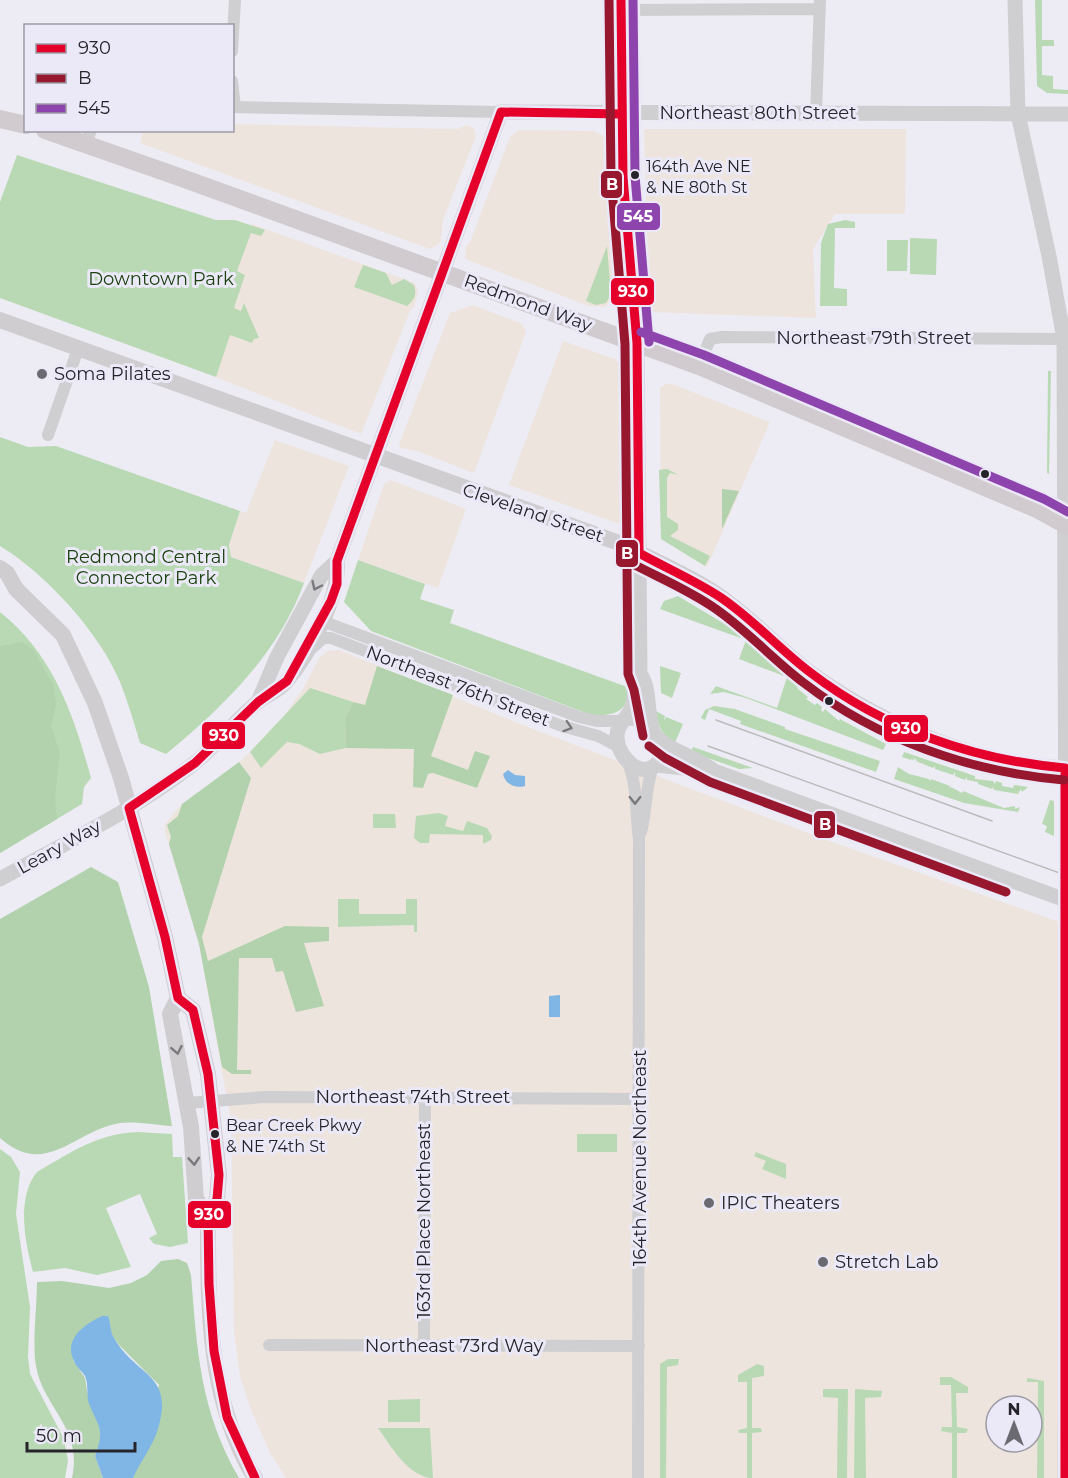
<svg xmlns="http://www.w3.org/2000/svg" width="1068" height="1478" font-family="Montserrat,sans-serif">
<rect width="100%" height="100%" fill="#edecf4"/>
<path fill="#eee4de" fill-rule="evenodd" d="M233 124 457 129 466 125 474 128 476 136 443 220 441 240 438 245 430 249 140 143 143 131 232 130Z
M644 129H906L905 214H835L813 249 816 318 649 312Z
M522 130 594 131 606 137 614 289 613 296 605 307 589 306 465 259 466 246 470 242 510 137 517 131Z
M252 224 415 283 418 293 414 307 410 311 361 434 215 377 230 333 235 273Z
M473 305 522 324 526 332 474 473 417 451 400 448 399 444 450 313Z
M563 341 615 359 620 364 622 521 620 524 509 485Z
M665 384H672L770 422 707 567 666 542 661 533 660 388Z
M275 440 349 466 304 583 231 557 229 545 240 511 246 513Z
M391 480 466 509 438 588 358 560 384 484Z
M339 650 533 729 824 839 1068 925V1478H286L270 1453 251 1410 240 1376 234 1332 231 1121 199 944 165 832V824L180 806 217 781 247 755 284 716 304 687 319 658 328 651ZM996 1406H1032V1442H996Z"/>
<path fill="#b9d9b4" d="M1035 0H1042V40H1054V46H1042V75L1053 76V89L1068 90V94L1047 93 1037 86Z
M17 155 216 220H235L265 230 261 236 251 233 237 271 245 275 234 308 241 311 244 303 259 338 254 339 252 343 230 335 216 377 0 298V202Z
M845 220 855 222V228H835L834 288 847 289V306H820L821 243 828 224Z
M910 238 937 239 936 275 910 274Z
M887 240H908L907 271H887Z
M607 246 611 294 606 303 596 305 586 301Z
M363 265 386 273 392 285 404 279 414 285C417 295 415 299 407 306L354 287Z
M1048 371H1051L1049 474 1047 473Z
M0 437 28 447 56 446 240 511 229 545 231 557 304 583C278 654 223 707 166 754L140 743C134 723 128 702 120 682 100 633 45 573 0 546Z
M667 469 679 475 670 473 667 478V517L678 524V530L670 536 710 556 705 566 661 539 659 470Z
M358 560 425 584 420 599 454 610 450 623 630 688C627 713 614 716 591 715L371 631 344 602Z
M678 596 743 635 795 682 798 689 808 697 806 699 815 705 817 703 822 707 821 710 823 712 825 709 839 721 840 719 886 744 883 750 746 698 724 692 710 694 716 686 777 708 787 677 739 659 746 640 660 609 664 601Z
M0 612C53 654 74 715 91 778L84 787 82 804 0 853Z
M660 666 681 673 672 698 661 693Z
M310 688 353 702 345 719 346 748 320 754 299 744 287 742 261 768 250 752Z
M714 706 735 709 785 727V729L880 761 876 772 740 724 741 721 709 709 705 720 701 718 705 710Z
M654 710 665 716 664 721 666 717 683 724 674 745 661 730Z
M693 747 753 768 739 769 691 752Z
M904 752 975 776V779L993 781 995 784 996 781 1002 783V786L1013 788 1014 785 1028 787 1022 792 1021 789 1018 794 994 790 993 787 992 789 978 784V782L967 780V777L965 780 955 776V772L953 775 935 769V766L933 768 918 762V760L917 762 915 758 913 761 912 758 911 760 902 757Z
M898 767 909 774 929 779 930 781 931 779 950 786 949 788 951 787 962 793 963 791 1004 808 1015 806V809L1020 807 1018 812 964 803 894 779Z
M1050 800 1054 801V836L1045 832 1047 826 1042 824Z
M439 813 448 816 445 826 463 831 467 821 487 828 492 836 491 840 483 844V835L430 834 429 843H420L414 838 416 816Z
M373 814H395L396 828H373Z
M338 899H359V914H406V899H417V932H414V925L338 927Z
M137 1132 172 1134 173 1157H182L188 1243 170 1247 154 1244 149 1238 157 1234 140 1194 106 1208 131 1267 97 1275 65 1268 33 1272C25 1242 16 1198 37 1172 72 1152 96 1134 137 1132Z
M577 1134H617V1152H577Z
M0 1149 11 1157 20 1172 16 1214 30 1307 28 1357 30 1374 64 1439 68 1461 65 1478H0Z
M756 1152 786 1164V1179L762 1169 766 1161 754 1156Z
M668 1359H679L678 1365 667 1367 666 1478H660V1364Z
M757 1364 764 1366V1376L752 1378V1428H761L762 1432 752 1433V1478H747V1433H739L738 1430 747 1428V1382H738V1375Z
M940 1377H951L968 1387V1393H956L957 1427 968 1429 966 1433H957V1478H952V1433L941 1431 942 1427H952L951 1385H940Z
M1027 1378 1044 1381V1478H1037L1038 1382H1027Z
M823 1389H848L847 1478H837L838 1398 823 1397Z
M855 1389 882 1391 881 1397 865 1398 866 1478H854Z
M420 1399V1422H388V1400Z
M378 1428H430L433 1478C409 1478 390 1445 378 1428Z"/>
<path fill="#b1d2ac" d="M722 489 739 491 722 529Z
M22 642 33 649 54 686 56 705 51 726 60 753 55 798 57 819 0 853V646Z
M377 666 453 695 431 756 468 770 475 751 490 756 477 788 433 773 428 774 423 788 413 787 414 749 346 748 345 719 353 702 365 705Z
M239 762 251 778 202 937 208 961 285 926 329 927V941L304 943 324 1006 296 1012 283 971 276 972 272 958H239L237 1070H251V1074H232L222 1067 199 944 169 844 171 837 167 825 178 816 182 804Z
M91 867 118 882 149 987 172 1126C156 1125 136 1121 120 1123 75 1130 46 1179 0 1138V919Z
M178 1259 187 1263 191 1275C197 1350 200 1411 239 1478H133L159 1385 119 1345 112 1335 108 1316H102L73 1360 85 1378 89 1403 98 1417 101 1439 95 1456 103 1478H72C83 1427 43 1408 36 1366 32 1345 37 1306 37 1282L62 1281 109 1288 131 1283 147 1275 161 1261Z"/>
<path fill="#80b6e5" d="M508 770 515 775 525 776V786C515 789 505 784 503 774Z
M560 995V1017H549V996Z
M102 1316H108C111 1323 110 1332 114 1338 137 1378 176 1373 157 1432 151 1449 140 1462 133 1478H103L95 1456C105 1429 99 1428 89 1404 86 1396 89 1385 85 1376 82 1371 76 1367 74 1361 63 1339 85 1324 102 1316Z"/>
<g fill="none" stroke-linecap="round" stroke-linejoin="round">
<path stroke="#cfced0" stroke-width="12" d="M621 10 820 9
M232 51 235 0
M232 81 235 107
M232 107 501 112
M816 113 820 0
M86 144 91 130
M699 366 710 339 722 337 1064 339
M48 435 78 349
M322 621 579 717 597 721H623
M312 648 323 638H331L562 726 598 736 619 747
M628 763C638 787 635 813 639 839L638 1478
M641 832C647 810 645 787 653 767
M187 1103 265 1097 640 1099
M269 1345 639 1346
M424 1345 425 1098"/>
<path stroke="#cfced0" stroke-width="15" d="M1015 0 1018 114 1049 256 1064 339 1067 1145 1065 1478
M640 674C651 688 646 713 653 731
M258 702 277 657 321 576 337 561
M626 719C648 714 662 740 660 759 645 784 618 759 617 738 616 725 626 720 631 709 637 697 631 685 640 674L637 343
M657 737C674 754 694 755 714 771
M656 765 714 771 1068 901
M0 879C65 843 133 811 192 765 216 747 234 721 258 702 268 694 279 691 287 681 309 655 341 595 337 561L501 112 1068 114"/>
<path stroke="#d0cdd0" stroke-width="16" d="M0 320 622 544C658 563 698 579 730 604 759 626 784 654 813 675 882 725 983 768 1068 768
M0 568 7 573 16 589 63 635 95 703 121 778 165 937 178 998 193 1010 208 1074 219 1175 217 1199 208 1217C208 1305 207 1400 255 1478
M178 998 170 1014 191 1127 196 1199 208 1217"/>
<path stroke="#d1cbcf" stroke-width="18" d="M621 0 623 177 637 343
M0 119 26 125
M45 130 182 178 699 366 1039 510 1068 526"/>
<path stroke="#bbbbbc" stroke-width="1.5" d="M716 720 992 821
M708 746 1068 876"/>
<defs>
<path id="bus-1" d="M621 0 623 177 637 343 639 553C666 568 694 580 720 597 753 619 779 649 811 673 884 729 974 760 1065 768V1478
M255 1478 227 1417 214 1351 209 1284 208 1217 217 1199 219 1175 208 1074 193 1010 178 998 165 937 129 808 195 763 258 702 287 681 331 601 337 584V561L501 112 622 114"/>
<path id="bus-2" d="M609 0 611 177 625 344 628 674 634 690 643 736
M633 564C660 578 688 590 713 607 746 629 772 659 804 683 878 740 971 772 1064 780
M649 746 665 758 710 782 1006 892"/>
<path id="bus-3" d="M633 0 635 176 649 342
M641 332 704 355 1044 499 1068 512"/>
</defs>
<use href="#bus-1" stroke="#ebe8f7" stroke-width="14"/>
<use href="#bus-2" stroke="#ebe8f7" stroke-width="14"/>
<use href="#bus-3" stroke="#ebe8f7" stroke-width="14"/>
<use href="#bus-1" stroke="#e4002b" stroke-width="9"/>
<use href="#bus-2" stroke="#96172e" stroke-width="9"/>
<use href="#bus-3" stroke="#8e44ad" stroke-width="9"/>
</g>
<defs><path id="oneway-chevron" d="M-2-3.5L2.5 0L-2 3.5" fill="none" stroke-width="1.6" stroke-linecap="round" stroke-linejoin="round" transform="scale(1.5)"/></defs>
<g stroke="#7a797d">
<use href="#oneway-chevron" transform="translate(316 586) rotate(115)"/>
<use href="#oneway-chevron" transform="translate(568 727) rotate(18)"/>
<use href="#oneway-chevron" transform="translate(635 800) rotate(90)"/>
</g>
<g stroke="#7b787d">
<use href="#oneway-chevron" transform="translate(177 1050) rotate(79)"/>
<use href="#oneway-chevron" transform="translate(194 1161) rotate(86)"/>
</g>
<g fill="#26242a" stroke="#ebe8f7" stroke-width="2">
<circle cx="635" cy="175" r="5"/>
<circle cx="985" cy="474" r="5"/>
<circle cx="829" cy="701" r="5"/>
<circle cx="215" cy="1134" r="5"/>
</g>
<g fill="#6c6a71" stroke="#ebe8f7" stroke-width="2">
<circle cx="42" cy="374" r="6"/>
<circle cx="709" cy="1203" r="6"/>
<circle cx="823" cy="1262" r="6"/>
</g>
<g text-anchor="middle" stroke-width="6" stroke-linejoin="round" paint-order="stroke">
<g font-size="16" fill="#26242a" stroke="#ebe8f7" text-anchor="start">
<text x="646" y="172">164th Ave NE<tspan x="646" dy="21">&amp; NE 80th St</tspan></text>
<text x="226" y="1131">Bear Creek Pkwy<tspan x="226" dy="21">&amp; NE 74th St</tspan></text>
</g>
<g font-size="18" fill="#26242a" stroke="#ebe8f7">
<text x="758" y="119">Northeast 80th Street</text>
<text transform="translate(528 303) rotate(20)" y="6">Redmond Way</text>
<text x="874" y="344">Northeast 79th Street</text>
<text transform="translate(533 513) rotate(19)" y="6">Cleveland Street</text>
<text transform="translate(458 686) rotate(21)" y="6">Northeast 76th Street</text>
<text transform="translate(59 847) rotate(-29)" y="6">Leary Way</text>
<text x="413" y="1103">Northeast 74th Street</text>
<text transform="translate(640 1158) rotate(-90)" y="6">164th Avenue Northeast</text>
<text transform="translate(424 1221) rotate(-90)" y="6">163rd Place Northeast</text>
<text x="454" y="1352">Northeast 73rd Way</text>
</g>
<g font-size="18" fill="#1b420f" stroke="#ebe8f7">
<text x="161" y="285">Downtown Park</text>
<text x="146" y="563">Redmond Central<tspan x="146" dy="21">Connector Park</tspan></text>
</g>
<g font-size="18" fill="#26242a" stroke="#ebe8f7" text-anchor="start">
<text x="54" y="380">Soma Pilates</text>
<text x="721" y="1209">IPIC Theaters</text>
<text x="835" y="1268">Stretch Lab</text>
</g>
</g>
<g stroke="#ebe8f7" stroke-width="2">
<rect x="600" y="170" width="23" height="29" rx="6" fill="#96172e"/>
<rect x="616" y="202" width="45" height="29" rx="6" fill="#8e44ad"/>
<rect x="610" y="277" width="45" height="29" rx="6" fill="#e4002b"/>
<rect x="615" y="539" width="24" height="29" rx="6" fill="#96172e"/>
<rect x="883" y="714" width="46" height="29" rx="6" fill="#e4002b"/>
<rect x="201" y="721" width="45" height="29" rx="6" fill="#e4002b"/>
<rect x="813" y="810" width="23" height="29" rx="6" fill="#96172e"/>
<rect x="187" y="1200" width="45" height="29" rx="6" fill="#e4002b"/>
</g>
<g font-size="16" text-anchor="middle" font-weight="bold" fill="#fff">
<text x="612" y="190">B</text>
<text x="638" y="222">545</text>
<text x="633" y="297">930</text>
<text x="627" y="559">B</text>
<text x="906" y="734">930</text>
<text x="224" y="741">930</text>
<text x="825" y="830">B</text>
<text x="209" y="1220">930</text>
</g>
<rect x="24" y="24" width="210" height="108" fill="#ebe8f7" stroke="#9c9aa5" stroke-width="1.5"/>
<rect x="36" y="44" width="30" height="9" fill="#e4002b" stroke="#9c9aa5" stroke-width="1.5"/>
<text x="78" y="54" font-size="18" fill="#26242a">930</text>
<rect x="36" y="74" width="30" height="9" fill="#96172e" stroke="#9c9aa5" stroke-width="1.5"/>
<text x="78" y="84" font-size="18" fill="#26242a">B</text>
<rect x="36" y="104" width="30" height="9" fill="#8e44ad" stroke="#9c9aa5" stroke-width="1.5"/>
<text x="78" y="114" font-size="18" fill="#26242a">545</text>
<g transform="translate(1014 1424)"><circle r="28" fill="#ebe8f7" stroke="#9c9aa5" stroke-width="1.5"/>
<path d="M0-4.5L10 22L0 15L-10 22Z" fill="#6c6a71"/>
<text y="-9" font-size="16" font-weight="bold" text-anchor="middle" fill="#26242a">N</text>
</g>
<path d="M27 1442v9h108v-9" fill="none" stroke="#26242a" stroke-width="3"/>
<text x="36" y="1442" font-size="18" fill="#26242a" stroke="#ebe8f7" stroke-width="4.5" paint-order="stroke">50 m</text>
</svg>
